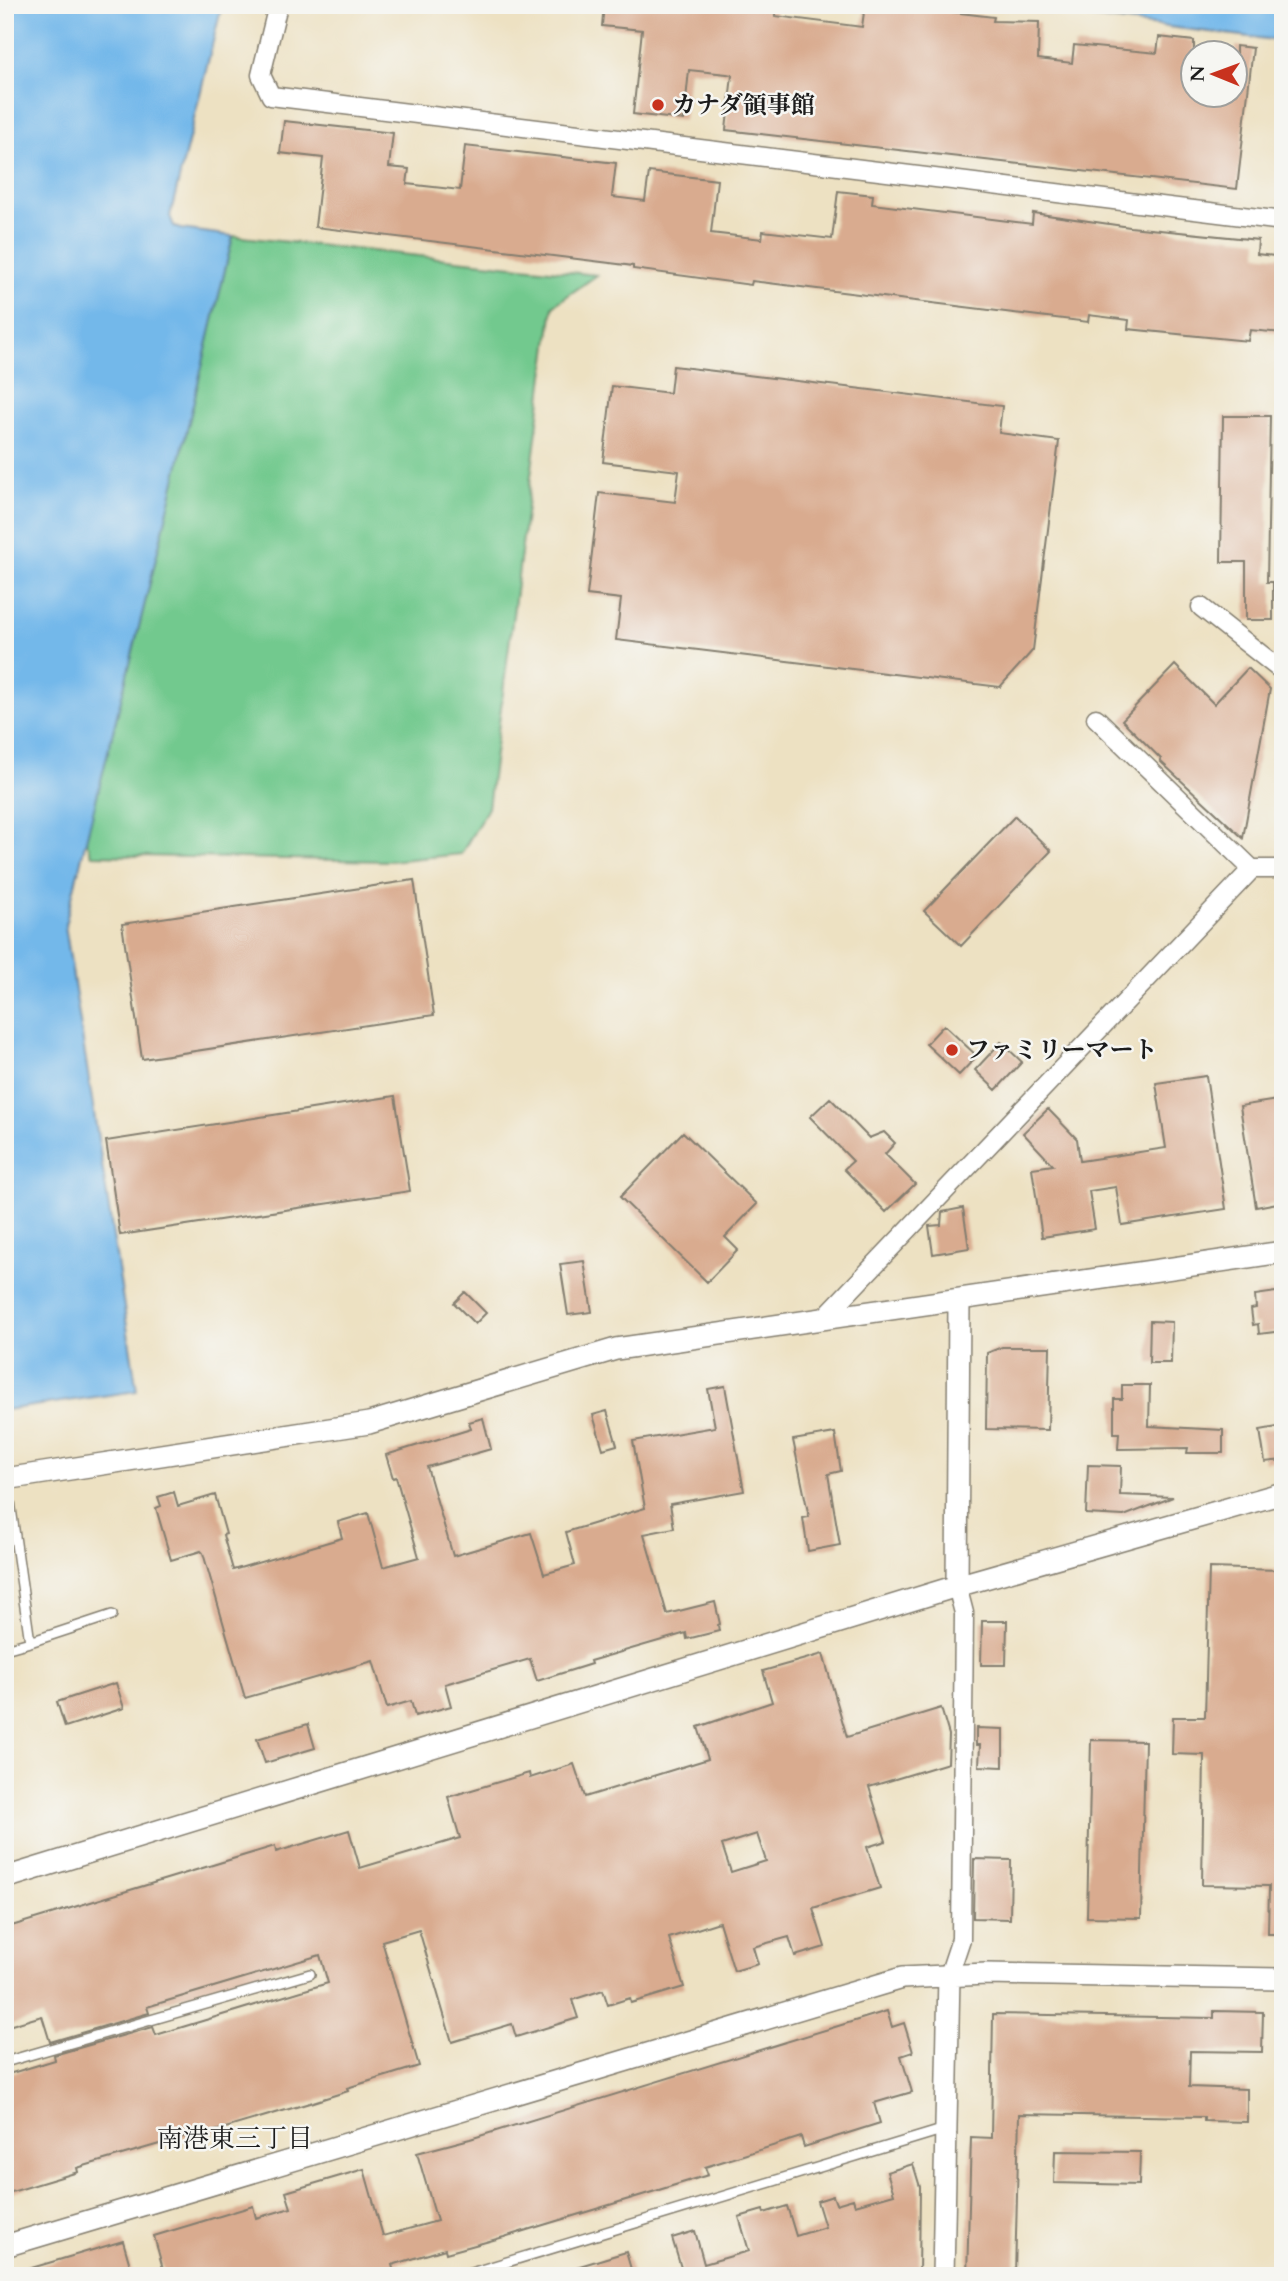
<svg xmlns="http://www.w3.org/2000/svg" width="1288" height="2281" font-family="Cardo,'Noto Serif JP',serif">
<rect width="100%" height="100%" fill="#f6f6f2"/>
<filter id="ink" filterUnits="userSpaceOnUse"><feTurbulence type="fractalNoise" baseFrequency=".0143" numOctaves="2"/><feDisplacementMap in="SourceGraphic" scale="14" xChannelSelector="R" yChannelSelector="G"/><feConvolveMatrix kernelMatrix="1 2 1 2 8 2 1 2 1" color-interpolation-filters="sRGB"/></filter>
<filter id="wash" filterUnits="userSpaceOnUse"><feTurbulence type="fractalNoise" baseFrequency=".00686" numOctaves="4" result="noise"/><feDisplacementMap in="SourceGraphic" scale="28" xChannelSelector="R" yChannelSelector="G"/><feGaussianBlur stdDeviation="1.57" result="paint"/><feColorMatrix in="noise" values="0 0 0 0 0 0 0 0 0 0 0 0 0 0 0 0 0 1.4 0 .05"/><feComposite in="paint" operator="in"/></filter>
<g filter="url(#wash)">
<rect width="100%" height="100%" fill="#ede1c2"/>
<path fill="#72c98e" stroke="#477255" stroke-width="2" d="M233 236 597 275 553 306 488 808 461 854 390 861 92 855 86 840 166 518Z"/>
<path fill="#73b8ea" stroke="#486a83" stroke-width="2" d="M5 5H222L170 216 174 226 181 229 233 236 166 518 65 925 137 1391 5 1410Z
M988 5H1283V41Z"/>
<g id="blocks">
<path fill="#d9ab8f" fill-rule="evenodd" d="M604 5H776L775 16 862 27 865 5 901 6 977 15 994 17 993 21 1039 22 1038 59 1072 63 1074 45 1157 53 1159 37 1194 41V94H1236V46L1253 48 1237 189 726 130 732 75 727 74 689 70 684 120 633 114 642 30 602 26Z
M284 121 393 133 389 167 409 169 407 184 460 190 465 146 616 163 612 197 645 201 649 172 717 180 711 233 762 239 763 231 832 239 838 191 873 195 872 204 1032 224 1033 213 1130 227 1258 240 1257 254 1283 257V333L1250 330 1248 341 1128 329 1129 320 1089 315 1088 322 752 281 751 285 633 269V266L610 263 315 227 323 158 280 153Z
M673 366 1002 406 999 433 1059 441 1033 650 1000 687 616 640 621 599 587 595 599 493 675 502 679 471 603 462 612 386 670 393Z
M1223 416H1270L1267 582H1273V620H1246V562H1221Z
M1175 665 1214 704 1248 668 1270 689 1243 838 1160 761 1161 759 1122 720Z
M1015 816 1051 851 961 946 924 911Z
M414 880 434 1015 142 1059 122 924Z
M944 1025 977 1056 959 1075 926 1044Z
M1001 1042 1022 1062 996 1090 975 1070Z
M1206 1076 1226 1209 1122 1225 1116 1187 1089 1191 1095 1229 1042 1237 1032 1168 1053 1165 1023 1133 1048 1109 1077 1139 1080 1161 1166 1148 1156 1083Z
M395 1096 410 1191 120 1235 106 1141Z
M830 1098 869 1138 884 1132 895 1143 885 1154 915 1184 886 1212 844 1169 853 1161 810 1117Z
M1283 1099V1202L1256 1207 1240 1106Z
M683 1132 757 1204 725 1237 738 1250 707 1282 620 1197Z
M963 1208 969 1248 933 1254 929 1226 941 1225 942 1212Z
M584 1261 592 1312 568 1315 560 1264Z
M1283 1291V1331L1259 1334 1258 1324 1253 1325 1251 1309 1256 1308 1255 1295Z
M465 1292 486 1313 475 1324 454 1303Z
M1150 1321 1172 1322 1171 1363H1149Z
M1002 1347H1050L1048 1430 986 1429 987 1353Z
M1122 1385H1150L1149 1426 1223 1430V1453H1187L1188 1448 1118 1449 1119 1433H1114V1399H1122Z
M725 1386 744 1491 670 1504 674 1528 644 1534 667 1614 715 1602 720 1624 718 1625 719 1631 687 1639 686 1633 590 1661 591 1664 537 1681 530 1659 445 1684 451 1706 415 1716 411 1701 387 1708 373 1661 245 1698 203 1553 201 1551 171 1560 156 1508 161 1506 158 1497 174 1492 178 1506 215 1495 226 1534 223 1535 233 1570 342 1538 338 1522 368 1513 383 1567 419 1557 396 1477 393 1478 386 1455 471 1429 469 1422 483 1418 491 1449 427 1467 453 1556 531 1533 544 1574 575 1565 566 1532 645 1508 633 1441 715 1427 708 1389Z
M607 1411 617 1445 603 1449 593 1415Z
M1283 1426V1460L1265 1462 1260 1430Z
M835 1433 841 1471 828 1474 840 1545 808 1551 803 1518 809 1517 793 1440Z
M1088 1465 1121 1466 1120 1495 1173 1497 1124 1516 1086 1514Z
M1209 1568 1283 1570V1934H1268L1269 1886 1202 1885 1204 1755 1172 1754 1173 1717H1205Z
M982 1621H1007L1006 1665H981Z
M823 1654 847 1737 941 1708 949 1735 948 1763 869 1787 886 1841 867 1847 880 1888 813 1908 825 1947 795 1956 789 1937 753 1947 758 1964 734 1971 719 1922 669 1938 684 1987 631 2003 630 1998 608 2005 603 1990 572 2000 578 2018 516 2037 512 2024 452 2042 419 1930 382 1941 419 2066 347 2088 348 2091 313 2102 205 2134 204 2131 77 2168 78 2172 5 2194V2075L55 2060 54 2055 153 2027 156 2035 328 1983 320 1955 147 2007 149 2013 50 2042 42 2016 5 2027V1928L275 1846 276 1852 349 1830 360 1868 460 1838 448 1797 529 1773 530 1778 574 1764 585 1797 708 1759 698 1727 772 1702 763 1671ZM757 1834 766 1861 731 1872 722 1845Z
M116 1683 124 1708 65 1727 57 1702Z
M308 1724 315 1748 265 1763 257 1739Z
M976 1728 1003 1729V1767L979 1766 980 1745H976Z
M1091 1740 1145 1741 1141 1918 1087 1917Z
M974 1859 1011 1860 1010 1919 973 1918Z
M887 2011 892 2027 904 2023 913 2052 901 2056 912 2092 874 2103 880 2123 804 2147 801 2137 705 2167 708 2175 504 2237 446 2253 445 2249 392 2265 394 2272 382 2276H165L154 2236 253 2206 256 2218 291 2208 286 2192 364 2169 383 2236 437 2221 417 2153 470 2139Z
M1214 2011 1263 2012 1262 2052 1190 2051 1189 2087 1247 2089V2122L1204 2121V2117L1019 2114 1015 2276H967L971 2137 991 2138 993 2014 1214 2018Z
M1055 2151 1140 2152 1139 2185 1054 2183Z
M913 2164 920 2187 919 2276H679L678 2272 682 2271 672 2238 695 2231 704 2264 749 2251 739 2217 763 2210 764 2213 787 2206 796 2236 825 2227 817 2201 833 2196 836 2204 853 2199 855 2205 894 2194 887 2172Z
M123 2241 133 2276H19L18 2272Z
M626 2252 633 2276H561L560 2272Z"/>
</g>
</g>
<g filter="url(#ink)">
<use href="#blocks" fill-opacity="0" stroke="#847e6f" stroke-width="2"/>
<g fill="none" stroke-linecap="round" stroke-linejoin="round">
<defs>
<path id="service" d="M30 1642 112 1615
M5 1649 30 1642 7 1480
M5 2062 310 1974
M461 2276 945 2129"/>
<path id="minor" d="M278 5 261 75 271 96 1283 221
M1201 607 1277 667H1283
M1096 718 1252 869
M823 1319 1252 869H1283
M949 1975 961 1939 964 1613 957 1586"/>
<path id="tertiary" d="M5 1479 369 1423 616 1349 1283 1252
M957 1586 959 1301
M5 1878 957 1586 1283 1493
M5 2246 902 1978 986 1974 1283 1979
M943 2276 949 1975"/>
</defs>
<use href="#service" stroke="#847e6f" stroke-width="12"/>
<use href="#minor" stroke="#847e6f" stroke-width="21"/>
<use href="#tertiary" stroke="#847e6f" stroke-width="24"/>
<use href="#service" stroke="#fff" stroke-width="9"/>
<use href="#minor" stroke="#fff" stroke-width="18"/>
<use href="#tertiary" stroke="#fff" stroke-width="21"/>
</g>
</g>
<g fill="#c8321e" stroke="#f6f6f2" stroke-width="2.5">
<circle cx="658" cy="105" r="7"/>
<circle cx="952" cy="1050" r="7"/>
</g>
<g text-anchor="middle" stroke-width="5" stroke-linejoin="round" paint-order="stroke">
<g font-size="24" font-weight="bold" fill="#1c1c1c" stroke="#f6f6f2" text-anchor="start">
<text x="672" y="113">カナダ領事館</text>
<text x="966" y="1058">ファミリーマート</text>
</g>
<g font-size="26" fill="#1c1c1c" stroke="#f6f6f2">
<text x="235" y="2147">南港東三丁目</text>
</g>
</g>
<rect width="1288" height="2281" fill="none" stroke="#f6f6f2" stroke-width="28"/>
<g transform="translate(1214 74) rotate(271)"><circle r="33" fill="#f6f6f2" stroke="#9f9f9c" stroke-width="2"/>
<path d="M0-5L12 26L0 18L-12 26Z" fill="#c8321e"/>
<text y="-10" font-size="19" font-weight="bold" text-anchor="middle" fill="#1c1c1c">N</text>
</g>
</svg>
